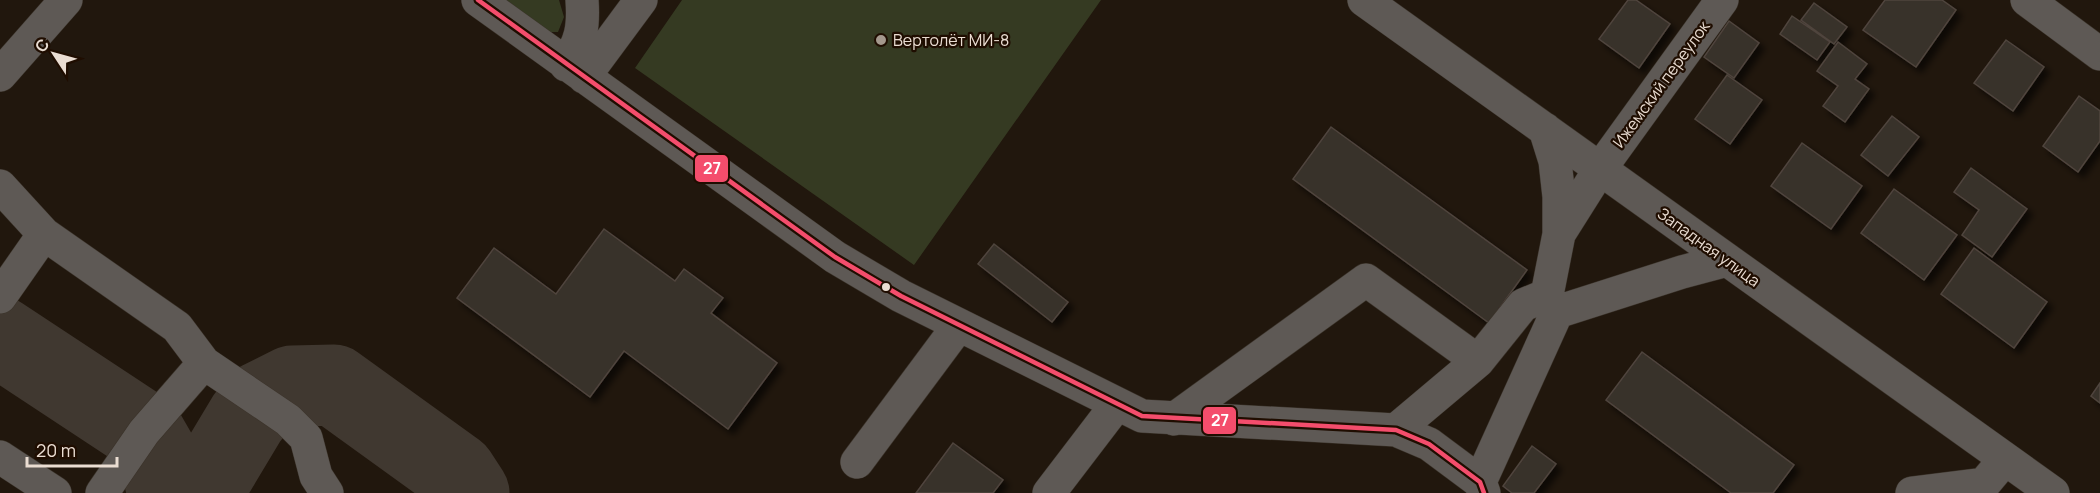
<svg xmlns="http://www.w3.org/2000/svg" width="2100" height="493" font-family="Manrope,sans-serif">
<defs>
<filter id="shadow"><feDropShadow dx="5.5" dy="5.5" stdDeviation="3" flood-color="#0009"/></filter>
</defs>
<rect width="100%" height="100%" fill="#21170d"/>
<path fill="#353a22" d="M498 0H559L564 17 558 32H541Z
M682 0H1101L914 265 635 68Z"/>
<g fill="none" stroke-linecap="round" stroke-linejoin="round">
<path stroke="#403830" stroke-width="81" d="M0 337 144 432 159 458 168 493
M202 493 247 418 260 402 292 386 334 385 456 473 469 493"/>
</g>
<path fill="#393029" stroke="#4f453e" stroke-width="1.5" filter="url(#shadow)" d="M1628 0H1636L1670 24 1639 68 1599 39Z
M1885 0H1942L1956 10 1916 67 1863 30Z
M1814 3 1847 27 1834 44 1801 20Z
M1792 16 1830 42 1817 60 1780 34Z
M1729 21 1759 43 1734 78 1704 57Z
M2006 40 2044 67 2013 111 1974 83Z
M1838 42 1867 64 1855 79 1869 89 1845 122 1823 106 1838 86 1817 71Z
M1727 75 1762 100 1730 144 1695 119Z
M2079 96 2100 111V141L2078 172 2043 146Z
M1892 116 1919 137 1888 176 1861 155Z
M1331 127 1527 270 1489 323 1293 179Z
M1802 143 1862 186 1831 229 1771 186Z
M1971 168 2027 209 1992 257 1962 235 1979 210 1954 192Z
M1894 189 1957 235 1924 280 1861 233Z
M604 229 675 281 684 269 723 298 711 313 777 363 728 429 624 351 590 397 457 298 494 248 556 294Z
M994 244 1068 302 1052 322 978 264Z
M1974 248 2047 302 2014 348 1941 294Z
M1642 352 1794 465 1773 493H1731L1606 400Z
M2100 383V403L2091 396Z
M953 443 1003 480 993 493H916Z
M1532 446 1556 464 1534 493H1512L1503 486Z"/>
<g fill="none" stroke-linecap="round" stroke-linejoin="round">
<defs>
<path id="minor" d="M478 0 835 257 901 296 1142 416 1396 430 1429 444 1480 482 1484 493
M1364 0 2053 493
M2027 0 2100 54
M566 65C581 41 584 28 582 0
M0 75 66 0
M584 77 641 0
M1545 129 1555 161 1559 197V234
M0 186 44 234 177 327 204 363 288 420 306 438 316 476 327 493
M0 297 44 234
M1557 312 1682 272 1727 260
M1174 419 1366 280 1478 361
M1396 430 1478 361 1523 305 1547 295 1559 234 1600 169 1722 0
M0 457 55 493
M857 462 959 325
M1480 482 1557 312 1547 295
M102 493 144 432 204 363
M1049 493 1117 404
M1912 493 1984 484 2005 459"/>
</defs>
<use href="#minor" stroke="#3b332a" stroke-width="34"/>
<use href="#minor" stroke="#5e5955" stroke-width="33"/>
<defs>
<path id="bus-1" d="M478 0 835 257 901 296 1142 416 1396 430 1429 444 1480 482 1484 493"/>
</defs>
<use href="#bus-1" stroke="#1f0d00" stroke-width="9"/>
<use href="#bus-1" stroke="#f44d6c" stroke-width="4.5"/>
</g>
<circle fill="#a4988d" stroke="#1f0d00" stroke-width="2" cx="881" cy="40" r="6"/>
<circle fill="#eaddd2" stroke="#1f0d00" stroke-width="2" cx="886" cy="287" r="5"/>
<g text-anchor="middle" stroke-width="4.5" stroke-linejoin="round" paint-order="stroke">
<g font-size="16" fill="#eaddd2" stroke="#1f0d00" text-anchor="start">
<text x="893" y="46">Вертолёт МИ-8</text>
</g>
<g font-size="16" fill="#eaddd2" stroke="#1f0d00">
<text transform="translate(1661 84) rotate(-54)" y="6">Ижемский переулок</text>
<text transform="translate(1709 247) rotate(36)" y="6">Западная улица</text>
</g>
</g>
<g stroke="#1f0d00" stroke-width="2">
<rect x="694" y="154" width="35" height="29" rx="6" fill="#f44d6c"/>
<rect x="1202" y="406" width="35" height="29" rx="6" fill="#f44d6c"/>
</g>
<g font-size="16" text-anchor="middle" font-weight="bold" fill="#fff">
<text x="712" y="174">27</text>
<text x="1220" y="426">27</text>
</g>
<g transform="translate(54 54) rotate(306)" stroke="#1f0d00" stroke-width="4.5" paint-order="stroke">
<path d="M0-4.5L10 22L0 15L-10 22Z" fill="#eaddd2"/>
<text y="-9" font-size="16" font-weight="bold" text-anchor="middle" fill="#eaddd2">С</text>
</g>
<path d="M27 457v9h90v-9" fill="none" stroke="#eaddd2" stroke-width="3"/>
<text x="36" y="457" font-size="18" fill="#eaddd2" stroke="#1f0d00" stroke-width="4.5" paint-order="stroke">20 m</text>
</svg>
